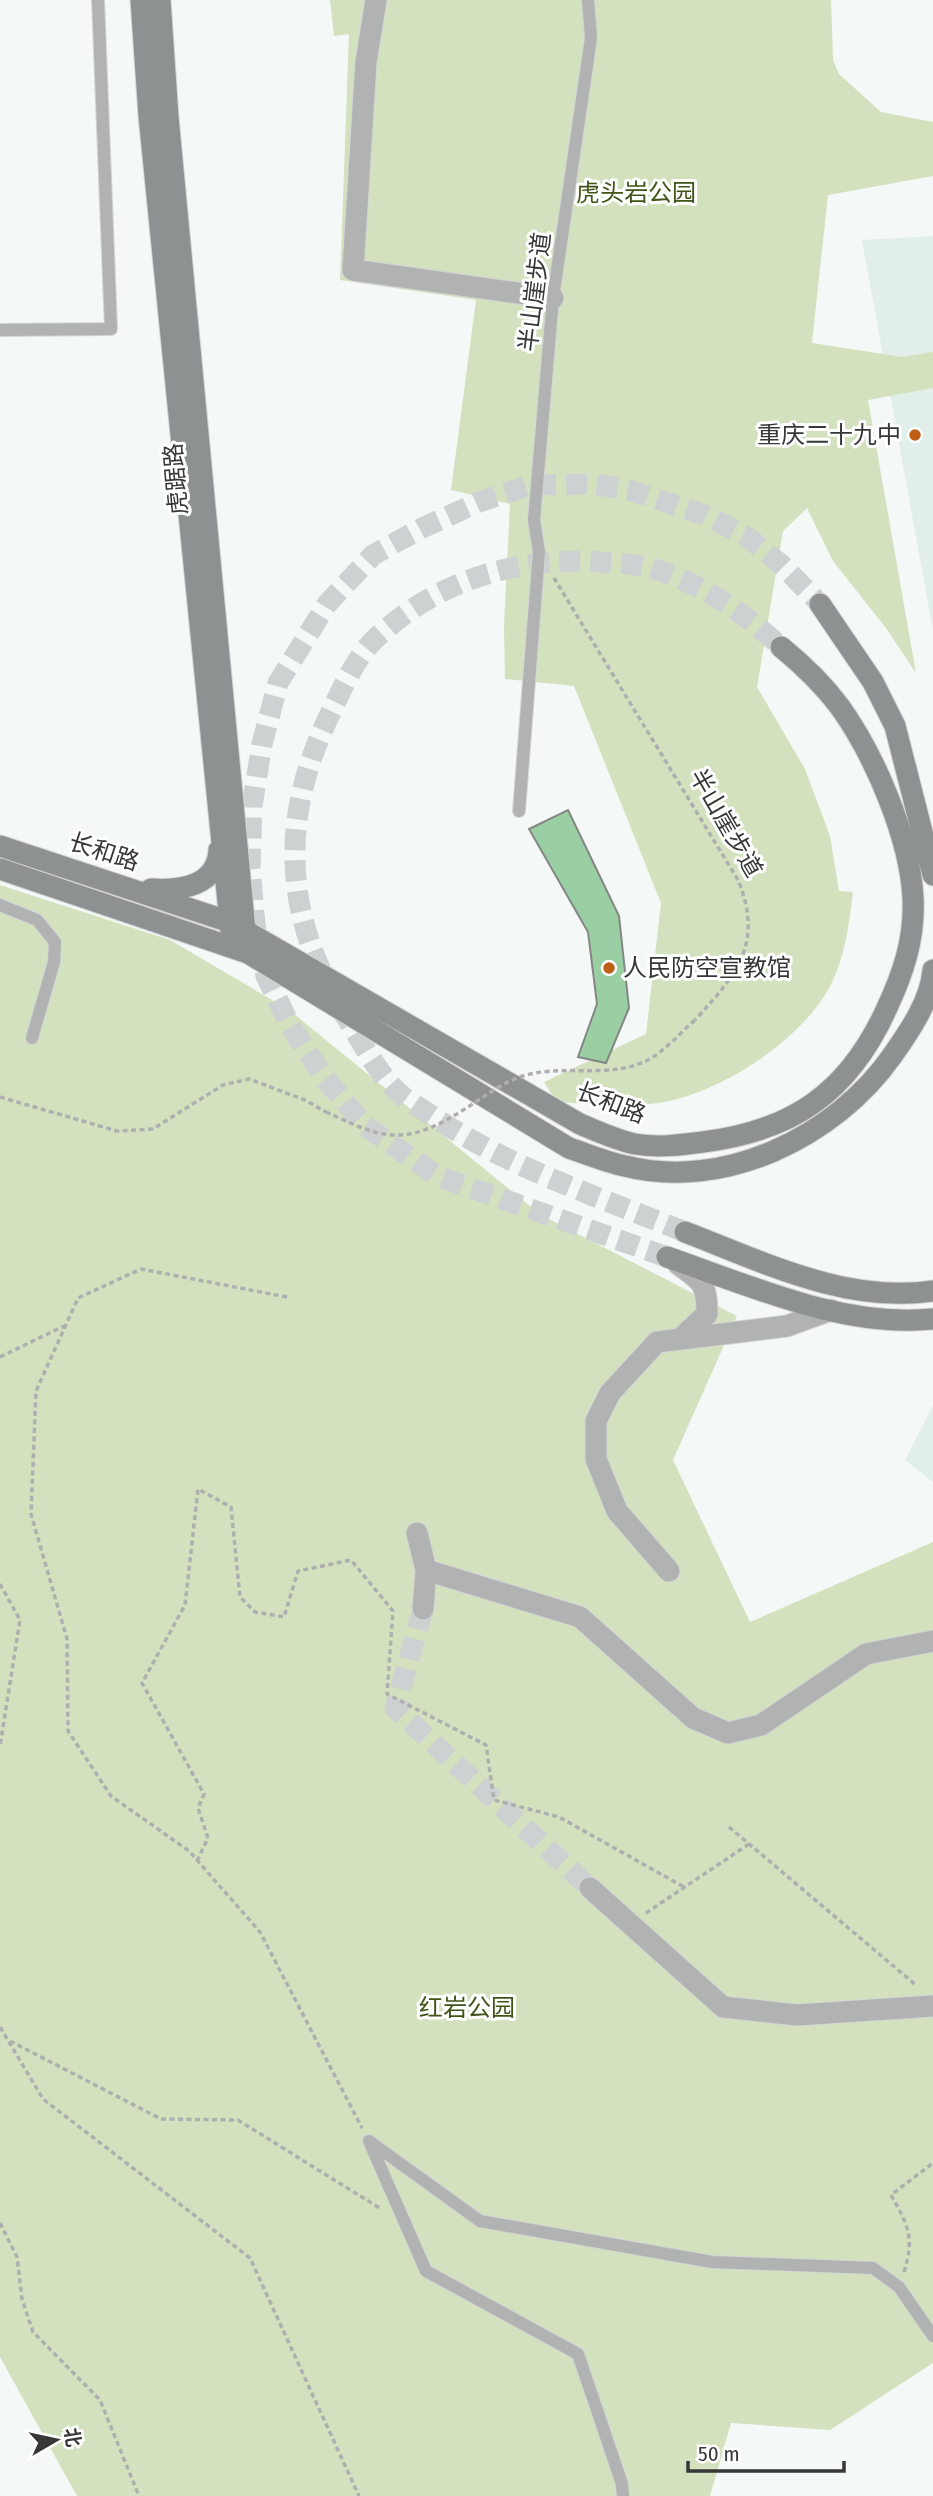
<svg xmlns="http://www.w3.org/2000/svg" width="933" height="2496" font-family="'Fira Sans Condensed','Noto Sans SC',sans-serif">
<rect width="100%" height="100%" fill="#f4f8f7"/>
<path fill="#e2eeea" d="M933 236V630L862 240Z
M933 1406V1482L905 1460Z"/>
<path fill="#d3e1be" d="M330 0H831L833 60 839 74 881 112 933 122V176L828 195 812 343 902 357 933 352V388L868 400 916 673 886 628 833 561 807 508 783 531 757 687 805 769 830 836 839 891 853 892C849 926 844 965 825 995 793 1044 730 1085 674 1100 639 1108 591 1106 556 1101L544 1082 646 1034 661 903 574 686 505 679 504 626 510 504 451 490 476 300 340 280 349 34 334 36Z
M0 885 170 940 289 1010 541 1215 737 1316 673 1460 750 1622 933 1542V2363L830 2430 731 2423 710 2496H77L0 2357Z"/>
<path fill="#9acfa4" stroke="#848784" stroke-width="2" d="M568 810 619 916 629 1008 606 1063 578 1057 597 1004 588 932 529 829Z"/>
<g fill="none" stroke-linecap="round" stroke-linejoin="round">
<path stroke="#ced1d1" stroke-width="21" stroke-dasharray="21 10" stroke-linecap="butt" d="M423 1609 395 1708 590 1888"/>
<path stroke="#ced1d1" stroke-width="21" stroke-dasharray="21 10" stroke-linecap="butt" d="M685 1232C599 1197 507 1167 431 1115 420 1108 408 1101 399 1093 378 1074 363 1044 348 1020 283 919 278 820 331 712 342 689 355 659 373 641 436 580 515 557 601 562 617 563 636 564 651 568 701 583 743 612 781 647
M667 1257 437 1176 364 1125 324 1077 291 1027 266 976 255 925 250 868 252 806 262 744 278 683 327 604 373 555 420 529 479 502 530 485 593 484 629 490 705 515 746 536 783 566 820 604"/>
<defs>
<path id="lane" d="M0 330 111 329 98 0
M519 811 539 552 534 520 553 298 591 38 588 0
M0 905 37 920 55 942 54 962 32 1038
M623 2496 622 2484 578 2354 426 2271 369 2141 480 2221 712 2262 873 2268 899 2287 933 2336"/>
<path id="street" d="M376 0 366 62 353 270 553 298
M678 1264C702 1281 707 1283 707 1314L680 1339
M417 1533 426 1570 423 1609
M426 1570 580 1617 693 1718 728 1733 761 1725 866 1654 933 1641
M669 1571 617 1511 596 1459V1421L610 1393 657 1342 787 1326 831 1310
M590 1888 723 2007 797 2015 933 2006"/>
<path id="secondary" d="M141 0 149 116 231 932
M160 0 168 117 246 941
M820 604 873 682 895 726 933 875
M0 846 230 922 580 1124C597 1131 616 1140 635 1144 657 1148 681 1145 703 1142 792 1131 848 1093 886 1010 903 974 915 939 913 898 910 838 875 756 840 707 823 684 803 665 781 647
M0 869 248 953 569 1148C587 1154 606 1162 625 1166 724 1191 835 1137 892 1056 909 1032 931 1000 933 970
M151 889C181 891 217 886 219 850
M685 1232C763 1262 847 1304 933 1291
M667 1257C751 1286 843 1328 933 1319"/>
</defs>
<use href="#lane" stroke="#d2d5d4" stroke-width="14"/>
<use href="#street" stroke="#d2d5d4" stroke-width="23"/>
<use href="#secondary" stroke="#d2d5d4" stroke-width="23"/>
<path stroke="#adb0af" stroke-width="3.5" stroke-dasharray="5 3.5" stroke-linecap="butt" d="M554 578 738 880C764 943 737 974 695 1020
M0 1097 117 1131 153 1129 223 1085 249 1079 305 1100 326 1112
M287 1297 141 1269 78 1298 36 1391 31 1514 67 1639 68 1731 111 1796 189 1851 260 1932 362 2128
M0 1357 64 1326
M0 1584 20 1620 0 1746
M729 1827 917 1986
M197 1861 208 1838 198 1808 204 1794 142 1683 185 1605 198 1489 231 1507 240 1597 255 1612 284 1617 298 1571 351 1560 393 1611 387 1694 486 1745 494 1800 559 1817 684 1887
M646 1913 749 1844
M0 2027 43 2099 250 2258 359 2496
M10 2041 161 2119 238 2120 381 2209
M0 2223 17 2257 22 2299 33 2332 100 2400 139 2496
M904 2272C915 2237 908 2225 891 2195L933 2163"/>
<use href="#lane" stroke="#b1b2b2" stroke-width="12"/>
<use href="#street" stroke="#b1b2b2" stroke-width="21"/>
<use href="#secondary" stroke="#8e9191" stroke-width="21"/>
<path stroke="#adb0af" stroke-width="3.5" stroke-dasharray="5 3.5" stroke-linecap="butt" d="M326 1112C347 1121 371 1135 396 1135 439 1135 474 1099 510 1081 553 1060 604 1081 646 1061 664 1052 680 1033 695 1020"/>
</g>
<g fill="#be5f17" stroke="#fff" stroke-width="2.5">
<circle cx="915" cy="435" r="7"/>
<circle cx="609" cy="968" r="7"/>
</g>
<g text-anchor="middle" stroke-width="6" stroke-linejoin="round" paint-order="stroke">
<g font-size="24" fill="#405417" stroke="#fff">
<text x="636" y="201">虎头岩公园</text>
<text x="467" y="2016">红岩公园</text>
</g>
<g font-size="24" fill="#363737" stroke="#fff">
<text transform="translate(535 292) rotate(-83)" y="8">半山崖步道</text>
<text transform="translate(176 479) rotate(-95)" y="8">虎踞路</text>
<text transform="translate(726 823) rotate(60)" y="8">半山崖步道</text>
<text transform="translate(104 852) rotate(18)" y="8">长和路</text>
<text transform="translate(611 1103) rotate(21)" y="8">长和路</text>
</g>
<g font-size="24" fill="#363737" stroke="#fff" text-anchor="end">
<text x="901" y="443">重庆二十九中</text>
<text x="623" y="976" text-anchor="start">人民防空宣教馆</text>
</g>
</g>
<g transform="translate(56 2440) rotate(81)" stroke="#ffffff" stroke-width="5" paint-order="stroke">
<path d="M0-5L12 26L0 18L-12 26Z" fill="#363737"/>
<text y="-10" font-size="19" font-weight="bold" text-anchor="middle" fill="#363737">北</text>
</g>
<path d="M688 2461v10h156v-10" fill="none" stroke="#363737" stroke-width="3.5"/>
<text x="698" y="2461" font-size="21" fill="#363737" stroke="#ffffff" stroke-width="5" paint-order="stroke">50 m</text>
</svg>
